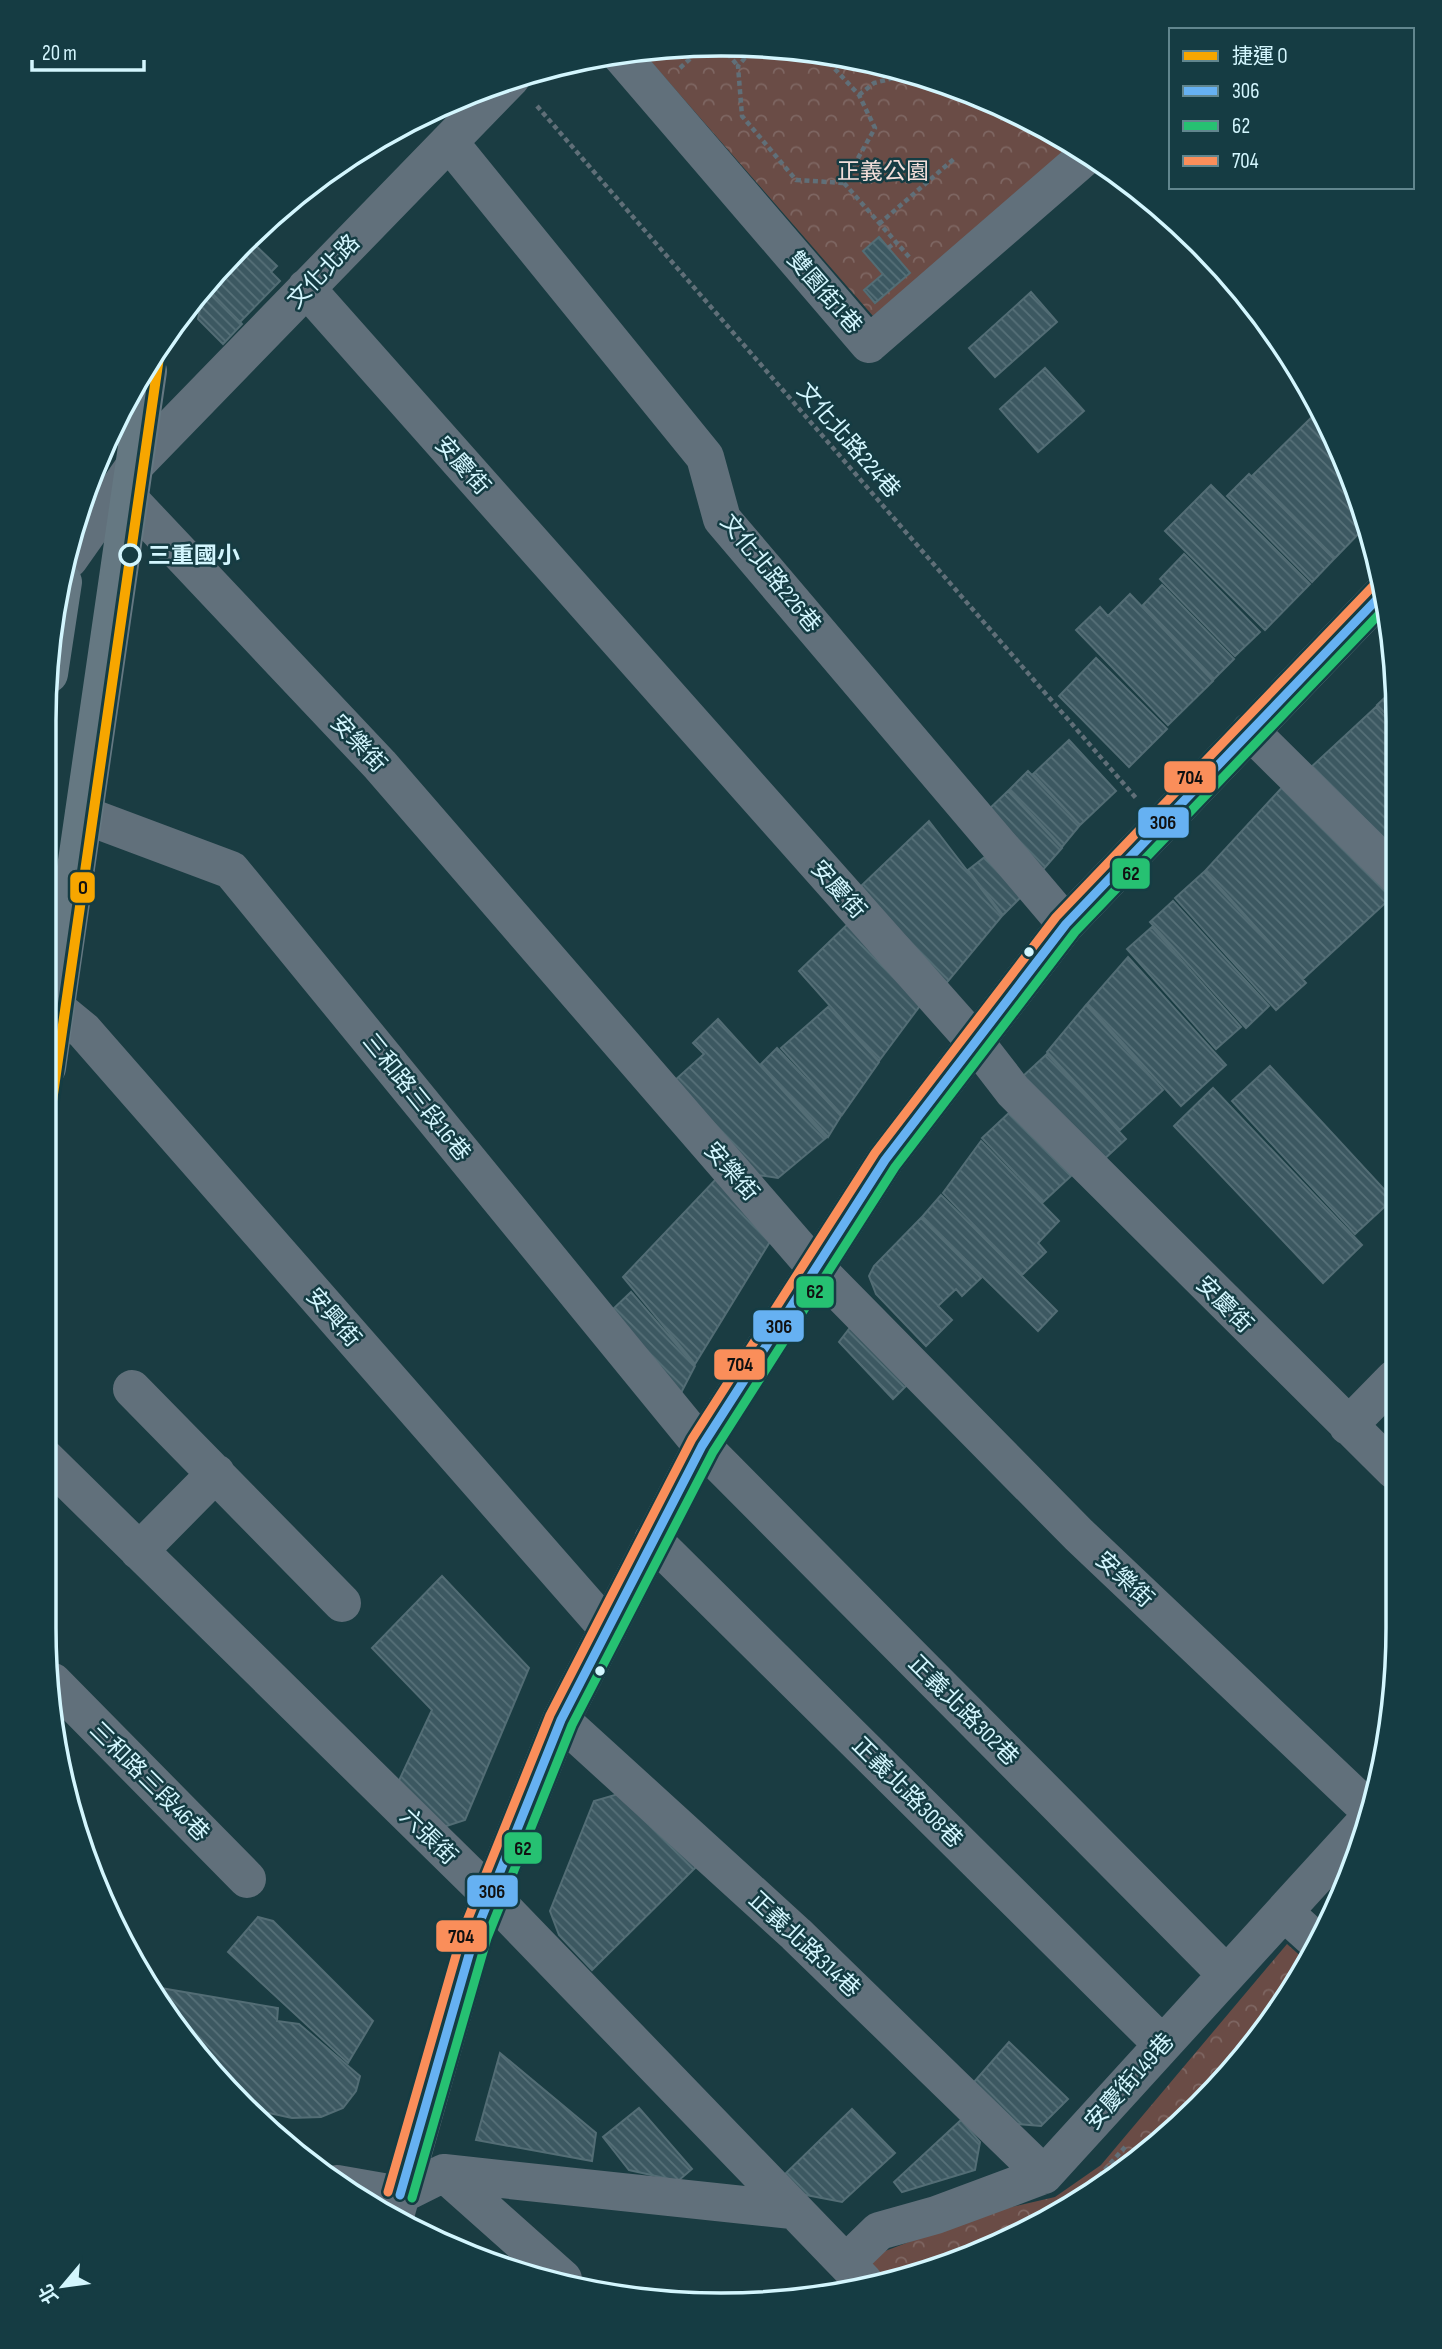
<svg xmlns="http://www.w3.org/2000/svg" width="1442" height="2349" font-family="'Sofia Sans Condensed','Noto Sans TC',sans-serif">
<defs>
<pattern id="park-crowns" width="20" height="18" patternUnits="userSpaceOnUse" patternTransform="scale(1.75)"><rect width="20" height="18" fill="#6a4c46"/><path d="M2 6a3 3 0 1 1 6 0M12 15a3 3 0 1 1 6 0" fill="none" stroke="#7e6662"/></pattern>
<pattern id="building-back-hatch" width="6" height="6" patternUnits="userSpaceOnUse" patternTransform="scale(1.75)"><rect width="6" height="6" fill="#3c5861"/><path d="M-1 5l2 2M0 0l6 6M5-1l2 2" fill="none" stroke="#577179"/></pattern>
</defs>
<rect width="100%" height="100%" fill="#1a3c42"/>
<path fill="url(#park-crowns)" d="M765 45 896 67 1020 113 1074 147 873 316 640 49Z
M1287 1944 1305 1960 1259 2040 1098 2191 938 2269 874 2280 863 2264 880 2253 982 2214 1055 2197 1101 2165Z"/>
<path fill="url(#building-back-hatch)" stroke="#536d75" stroke-width="2" d="M673 48H691L680 57Z
M879 237 910 273 875 303 864 290 883 274 863 251Z
M249 239 277 266 271 272 280 281 240 322 205 286Z
M205 286 242 324 223 344 198 319Z
M1031 292 1057 322 995 377 969 348Z
M1045 368 1084 411 1038 452 1000 409Z
M1315 414 1325 424 1367 525 1335 558 1253 475Z
M1249 474 1334 559 1312 582 1227 496Z
M1211 485 1310 584 1265 630 1165 531Z
M1184 554 1260 632 1235 656 1160 579Z
M1162 585 1234 659 1214 679 1143 605Z
M1130 594 1213 681 1168 725 1076 630 1100 607 1108 616Z
M1096 658 1167 729 1129 767 1059 696Z
M1397 686V726L1377 705Z
M1376 707 1397 730 1396 849 1308 770Z
M1069 740 1116 791 1080 825 1033 774Z
M1028 771 1080 825 1062 847 1009 790Z
M1288 781 1394 895 1303 979 1205 871Z
M1008 791 1062 848 1041 872 987 811Z
M929 821 1002 916 944 986 861 886Z
M990 853 1024 894 1003 915 968 870Z
M1204 872 1306 983 1276 1010 1175 898Z
M1173 901 1269 1006 1246 1028 1150 922Z
M851 921 922 1003 879 1061 799 971Z
M1152 927 1241 1027 1216 1049 1127 949Z
M1128 957 1226 1065 1181 1106 1087 1004Z
M1086 1005 1163 1090 1120 1130 1047 1052Z
M828 1007 879 1062 842 1115 781 1048Z
M718 1019 826 1138 778 1178 758 1175 674 1081 704 1054 693 1043Z
M777 1048 841 1116 828 1137 761 1064Z
M1047 1054 1126 1139 1101 1162 1022 1077Z
M1270 1066 1393 1199 1355 1234 1232 1101Z
M1213 1088 1362 1245 1323 1283 1174 1126Z
M1010 1112 1071 1176 1043 1202 982 1138Z
M981 1141 1059 1221 1038 1243 1046 1252 1022 1275 943 1193Z
M718 1177 771 1240 695 1364 623 1277Z
M941 1195 1057 1311 1038 1331 922 1217Z
M921 1218 981 1278 962 1296 956 1289 938 1306 952 1320 926 1346 876 1294 869 1276 874 1266Z
M631 1292 695 1366 681 1393 612 1310Z
M852 1325 908 1384 893 1399 839 1342Z
M442 1576 529 1668 465 1820 437 1829 396 1787 432 1710 372 1648Z
M618 1794 697 1866 592 1970 559 1935 550 1911 594 1801Z
M258 1917 273 1921 373 2021 348 2063 228 1952Z
M155 1987 278 2008 277 2021 299 2024 360 2076 356 2091 343 2108 321 2117 292 2118 260 2111 183 2040Z
M1009 2042 1068 2099 1041 2126 1017 2124 974 2082Z
M500 2053 596 2133 592 2161 476 2140Z
M639 2108 692 2169 678 2181 629 2170 603 2137Z
M852 2109 895 2153 842 2202 801 2194 784 2175Z
M961 2120 980 2142 975 2170 902 2192 894 2182Z"/>
<g fill="none" stroke-linecap="round" stroke-linejoin="round">
<path stroke="#606f78" stroke-width="4.5" stroke-dasharray="5 3.5" stroke-linecap="butt" d="M756 45 738 66 742 116 796 180 844 183 875 128 859 95 822 55
M722 47 738 66
M680 68 703 47
M859 95 874 83 913 73
M537 106 1136 798
M844 183 910 258
M879 224 955 158
M888 248 896 242
M1099 2176 1126 2146
M987 2245 999 2235"/>
<path stroke="#61707b" stroke-width="38" d="M619 53 869 344 1087 155
M449 142 705 457 722 519 1066 924
M306 288 976 1043 1013 1091 1394 1470
M130 500 380 765 814 1266 1079 1535 1368 1809
M69 559 136 464 511 78
M1250 731 1396 875
M84 815 231 870 702 1446 1226 1974
M56 1008 84 1031 608 1629
M132 1389 342 1603
M1348 1426 1394 1379
M45 1458 491 1896 864 2282
M653 1540 1162 2044
M139 1551 216 1473
M53 1682 247 1879
M561 1720 796 1934 1044 2175
M1284 1912 1316 1941
M444 2173 563 2279
M337 2184 400 2195
M400 2195 444 2173 792 2210
M395 2216 475 1934 561 1720 702 1446 885 1160 1066 924 1383 593
M846 2263 879 2231 936 2215 1044 2175 1363 1825"/>
<path stroke="#657882" stroke-width="38" d="M49 674 63 582
M47 1068 148 371"/>
<defs>
<path id="bus-1" d="M400 2195 475 1934 561 1720 702 1446 885 1160 1066 924 1383 593"/>
<path id="bus-2" d="M412 2198 487 1938 572 1725 713 1452 895 1167 1075 932 1385 608"/>
<path id="bus-3" d="M388 2192 463 1931 550 1715 692 1439 875 1153 1056 917 1374 585"/>
</defs>
<use href="#bus-1" stroke="#153c43" stroke-width="14"/>
<use href="#bus-2" stroke="#153c43" stroke-width="14"/>
<use href="#bus-3" stroke="#153c43" stroke-width="14"/>
<use href="#bus-1" stroke="#66b1f2" stroke-width="9"/>
<use href="#bus-2" stroke="#26c172" stroke-width="9"/>
<use href="#bus-3" stroke="#fa8e5a" stroke-width="9"/>
<defs>
<path id="metro-1" d="M47 1136 160 350"/>
</defs>
<use href="#metro-1" stroke="#153c43" stroke-width="16"/>
<use href="#metro-1" stroke="#f7a600" stroke-width="10"/>
</g>
<circle fill="#153c43" stroke="#d3f6fe" stroke-width="3.5" cx="130" cy="555" r="10"/>
<g fill="#d3f6fe" stroke="#153c43" stroke-width="2.5">
<circle cx="1029" cy="952" r="6"/>
<circle cx="600" cy="1671" r="6"/>
</g>
<g text-anchor="middle" stroke-width="5" stroke-linejoin="round" paint-order="stroke">
<g font-size="23" fill="#f2deda" stroke="#153c43">
<text x="883" y="179">正義公園</text>
</g>
<g font-size="23" fill="#d3f6fe" stroke="#153c43">
<text transform="translate(323 271) rotate(-46)" y="8">文化北路</text>
<text transform="translate(825 292) rotate(49)" y="8">雙園街1巷</text>
<text transform="translate(849 440) rotate(49)" y="8">文化北路224巷</text>
<text transform="translate(463 465) rotate(48)" y="8">安慶街</text>
<text transform="translate(771 573) rotate(51)" y="8">文化北路226巷</text>
<text transform="translate(359 743) rotate(47)" y="8">安樂街</text>
<text transform="translate(839 889) rotate(48)" y="8">安慶街</text>
<text transform="translate(417 1097) rotate(51)" y="8">三和路三段16巷</text>
<text transform="translate(732 1171) rotate(49)" y="8">安樂街</text>
<text transform="translate(1225 1304) rotate(45)" y="8">安慶街</text>
<text transform="translate(334 1317) rotate(49)" y="8">安興街</text>
<text transform="translate(1125 1579) rotate(43)" y="8">安樂街</text>
<text transform="translate(964 1710) rotate(45)" y="8">正義北路302巷</text>
<text transform="translate(150 1781) rotate(45)" y="8">三和路三段46巷</text>
<text transform="translate(908 1792) rotate(45)" y="8">正義北路308巷</text>
<text transform="translate(429 1836) rotate(44)" y="8">六張街</text>
<text transform="translate(805 1944) rotate(43)" y="8">正義北路314巷</text>
<text transform="translate(1129 2081) rotate(-48)" y="8">安慶街149巷</text>
</g>
<g font-size="23" font-weight="bold" fill="#d3f6fe" stroke="#153c43" text-anchor="start">
<text x="148" y="563">三重國小</text>
</g>
</g>
<path d="M0 0H1442V2349H0ZM721 56H721A665 665 0 0 1 1386 721V1628A665 665 0 0 1 721 2293H721A665 665 0 0 1 56 1628V721A665 665 0 0 1 721 56Z" fill="#153c43" fill-rule="evenodd"/>
<path fill="none" stroke="#d3f6fe" stroke-width="3.5" d="M721 56H721A665 665 0 0 1 1386 721V1628A665 665 0 0 1 721 2293H721A665 665 0 0 1 56 1628V721A665 665 0 0 1 721 56Z"/>
<g stroke="#153c43" stroke-width="2.5">
<rect x="1163" y="760" width="54" height="34" rx="7" fill="#fa8e5a"/>
<rect x="1137" y="806" width="53" height="33" rx="7" fill="#66b1f2"/>
<rect x="1111" y="857" width="40" height="33" rx="7" fill="#26c172"/>
<rect x="69" y="871" width="27" height="33" rx="7" fill="#f7a600"/>
<rect x="795" y="1275" width="40" height="34" rx="7" fill="#26c172"/>
<rect x="752" y="1309" width="53" height="34" rx="7" fill="#66b1f2"/>
<rect x="713" y="1348" width="53" height="33" rx="7" fill="#fa8e5a"/>
<rect x="503" y="1831" width="40" height="34" rx="7" fill="#26c172"/>
<rect x="466" y="1874" width="53" height="34" rx="7" fill="#66b1f2"/>
<rect x="435" y="1919" width="53" height="34" rx="7" fill="#fa8e5a"/>
</g>
<g font-size="19" text-anchor="middle" font-weight="bold" fill="#111">
<text x="1190" y="784">704</text>
<text x="1163" y="829">306</text>
<text x="1131" y="880">62</text>
<text x="83" y="894">O</text>
<text x="815" y="1298">62</text>
<text x="779" y="1333">306</text>
<text x="740" y="1371">704</text>
<text x="523" y="1855">62</text>
<text x="492" y="1898">306</text>
<text x="461" y="1943">704</text>
</g>
<rect x="1169" y="28" width="245" height="161" fill="#153c43" stroke="#61868e" stroke-width="2"/>
<rect x="1183" y="51" width="35" height="10" fill="#f7a600" stroke="#61868e" stroke-width="2"/>
<text x="1232" y="63" font-size="21" fill="#d3f6fe">捷運 O</text>
<rect x="1183" y="86" width="35" height="10" fill="#66b1f2" stroke="#61868e" stroke-width="2"/>
<text x="1232" y="98" font-size="21" fill="#d3f6fe">306</text>
<rect x="1183" y="121" width="35" height="10" fill="#26c172" stroke="#61868e" stroke-width="2"/>
<text x="1232" y="133" font-size="21" fill="#d3f6fe">62</text>
<rect x="1183" y="156" width="35" height="10" fill="#fa8e5a" stroke="#61868e" stroke-width="2"/>
<text x="1232" y="168" font-size="21" fill="#d3f6fe">704</text>
<g transform="translate(63 2286) rotate(241)" stroke="#153c43" stroke-width="5" paint-order="stroke">
<path d="M0-5L12 26L0 18L-12 26Z" fill="#d3f6fe"/>
<text y="-10" font-size="19" font-weight="bold" text-anchor="middle" fill="#d3f6fe">北</text>
</g>
<path d="M32 60v10h112v-10" fill="none" stroke="#d3f6fe" stroke-width="3.5"/>
<text x="42" y="60" font-size="21" fill="#d3f6fe" stroke="#153c43" stroke-width="5" paint-order="stroke">20 m</text>
</svg>
